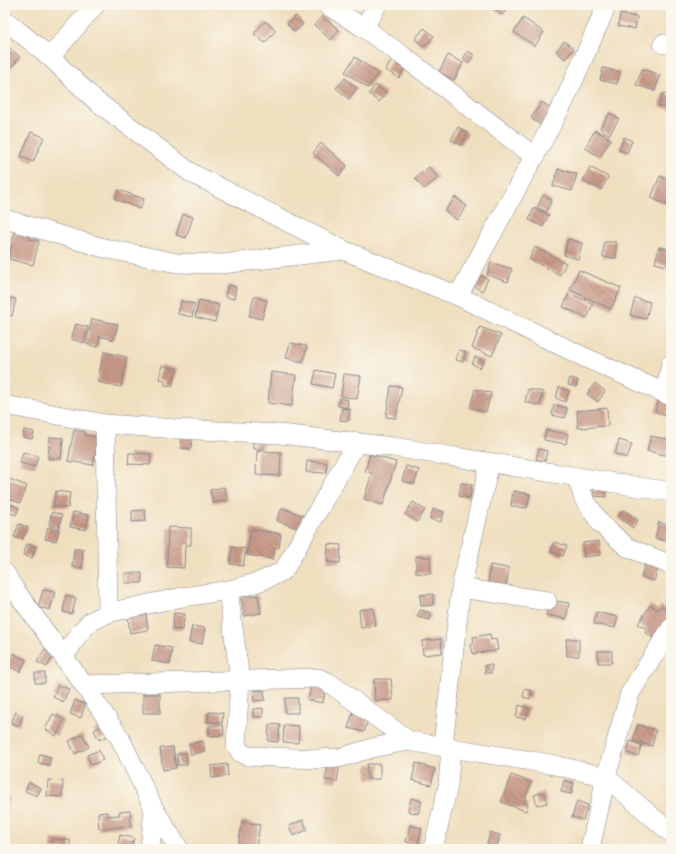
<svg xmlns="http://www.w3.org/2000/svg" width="676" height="854" font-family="Vollkorn,serif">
<defs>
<pattern id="building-back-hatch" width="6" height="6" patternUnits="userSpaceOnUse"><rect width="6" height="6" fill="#c99987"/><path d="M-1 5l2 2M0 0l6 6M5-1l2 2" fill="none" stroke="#a27d72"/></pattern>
</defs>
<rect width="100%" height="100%" fill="#fbf7ec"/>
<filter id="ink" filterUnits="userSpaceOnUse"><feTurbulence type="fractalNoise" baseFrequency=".025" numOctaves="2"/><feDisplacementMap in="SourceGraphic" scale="8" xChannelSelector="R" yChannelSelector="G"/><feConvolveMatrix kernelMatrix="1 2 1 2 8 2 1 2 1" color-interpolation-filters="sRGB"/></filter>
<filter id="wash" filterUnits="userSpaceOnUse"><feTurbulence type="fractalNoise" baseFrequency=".012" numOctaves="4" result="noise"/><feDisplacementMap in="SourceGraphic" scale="16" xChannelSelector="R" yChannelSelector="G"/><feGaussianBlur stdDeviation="0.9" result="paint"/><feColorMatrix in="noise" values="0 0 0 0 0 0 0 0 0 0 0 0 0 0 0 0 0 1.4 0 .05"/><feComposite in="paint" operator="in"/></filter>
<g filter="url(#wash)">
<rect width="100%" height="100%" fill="#f0dfbf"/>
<g id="blocks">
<path fill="url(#building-back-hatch)" d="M281 5H290L286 9Z
M489 5H507L509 6 502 15Z
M620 14 637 17 635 29 618 26Z
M296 16 303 24 295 32 287 24Z
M322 16 339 30 331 40 314 25Z
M523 18 544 32 535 46 514 32Z
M265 21 276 30 265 43 254 34Z
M424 28 434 36 424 47 415 39Z
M564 41 574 49 565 59 556 51Z
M6 45 20 57 5 75V46Z
M468 51 474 55 469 63 463 59Z
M448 55 463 63 454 80 439 72Z
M355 57 378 73 368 88 345 72Z
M392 59 405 67 399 78 386 70Z
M603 68 620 72 617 84 600 80Z
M642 69 660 75 655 91 636 85Z
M345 78 357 88 349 99 336 88Z
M375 85 386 93 379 102 369 94Z
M663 93 671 95V110L659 106Z
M542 102 552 109 542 126 531 118Z
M610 113 619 119 609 135 600 128Z
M458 127 468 133 461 145 451 140Z
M595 130 611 139 600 157 585 148Z
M31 132 44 137 33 162 21 156Z
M624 137 632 141 627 153 619 150Z
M321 143 347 166 339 176 313 153Z
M429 167 438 178 424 189 415 178Z
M590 167 608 177 601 190 583 181Z
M558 169 577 174 572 191 553 186Z
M660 176 671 181V197L667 205 651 198Z
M119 190 144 199 140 209 115 199Z
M543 195 552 200 546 212 537 208Z
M455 197 467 206 457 220 445 211Z
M534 208 549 215 543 227 529 220Z
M183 214 193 217 186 238 176 235Z
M15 231 30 235 29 239 39 241 33 265 8 259Z
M568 239 582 243 578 259 564 255Z
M604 242H616V258L603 257Z
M535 247 566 263 560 275 529 259Z
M659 247 671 250 667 266 655 263Z
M491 262 512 269 508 282 487 275Z
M579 270 621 288 611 309 570 290Z
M479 275 488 279 482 291 474 286Z
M228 285 236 287 234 299 225 297Z
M670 292H671V306L668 305Z
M569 293 593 304 587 318 563 307Z
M5 297 16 299 12 316 5 314Z
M254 297 267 300 262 319 249 316Z
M635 298 650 302 646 319 630 315Z
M199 300 219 305 215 322 195 317Z
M181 301 195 304 192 317 178 314Z
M92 319 118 324 114 340 100 336 98 347 86 344Z
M76 324 88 327 84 343 71 339Z
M480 327 501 335 492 356 472 348Z
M290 343 307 346 303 362 286 358Z
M459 350 466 352 463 362 456 360Z
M104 352 127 357 121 387 97 382Z
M475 357 484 361 480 368 472 364Z
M162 365 177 369 172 386 165 385V380L159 379Z
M316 370 335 374 332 388 313 384Z
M271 372 296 375 292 406 268 403Z
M344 374 361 376 357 399 341 396Z
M570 378 578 380 576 387 568 385Z
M595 383 605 391 598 402 587 394Z
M391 386 402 387 396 418 386 417Z
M559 387 569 391 565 402 556 398Z
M475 389 491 393 486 412 470 408Z
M528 389 543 392 540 406 525 402Z
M660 397 671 403 666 416 655 411Z
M340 398 348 400 347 408 338 406Z
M554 405 567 408 565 418 552 415Z
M342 408 350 409 348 421 340 420Z
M607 408 608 426 578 428 577 411Z
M24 430 34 432 32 439 23 437Z
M74 430 85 432V435L98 437 93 465 68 461Z
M546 430 568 434 566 444 544 440Z
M651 436 671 440 670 456 647 451Z
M50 437 63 438 61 459 48 458Z
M181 437H192L191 449 181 448Z
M619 440 632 444 627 458 615 454Z
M253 441H264L263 449H253Z
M539 449 547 451 545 461 536 459Z
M257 451 281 452 280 476 256 475Z
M23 452 38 456 35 467 20 463Z
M129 453 151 454 150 465 128 464Z
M370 454 396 462 383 505 364 499 372 473 365 471Z
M307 461 327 463 326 473 306 472Z
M406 466 419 470 414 484 402 481Z
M7 478 27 486 20 503 5 497V482Z
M461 483 472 484 470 498 459 496Z
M224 487 227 500 213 503 210 490Z
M594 489 606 490V497L594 496Z
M56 491 70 493 68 508 53 506Z
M513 491 530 494 527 508 511 506Z
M5 502 19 508 16 515 5 511Z
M413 502 425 510 417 522 405 514Z
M282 508 305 516 300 529 277 521Z
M433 509 444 512 441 522 430 519Z
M145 510 146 521 132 522V511Z
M623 510 638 520 633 528 618 517Z
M52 512 62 515 59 528 49 525Z
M73 512 89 515 86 530 70 527Z
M659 522 670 526 666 541 655 538Z
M19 524 28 527 22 540 14 537Z
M48 527 59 530 56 541 45 539Z
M168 527 191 528V545H185L184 568 167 567Z
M251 529 281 534 279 548 275 547 273 559 247 555Z
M670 533H671V543L668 542Z
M599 541 601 555 584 557 583 543Z
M554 542 567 546 563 556 551 552Z
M27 544 36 547 32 558 23 555Z
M328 544 341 545 340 563 327 562Z
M232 547 246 549 243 566 230 564Z
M74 549H83L82 568 72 567Z
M416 556 430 557V574L416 573Z
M646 561 659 565 654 581 641 577Z
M490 565 509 568 506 587 488 584Z
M125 573H142V583H125Z
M671 588V603L665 600Z
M43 590 55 592 50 610 38 607Z
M433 594V605L421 606 420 595Z
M66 595 76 598 72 614 63 612Z
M258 595 261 613 244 616 241 597Z
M549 600 569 603 566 619 546 615Z
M650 605 658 610 661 606 671 612 655 639 645 632 647 629 638 624Z
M373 608 376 626 361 628 359 610Z
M420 610 431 613 430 620 417 617Z
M596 612 618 617 615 628 594 624Z
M146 613 148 630 130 633 128 616Z
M174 613 185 614 182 630 172 629Z
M192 626 205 628 202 644 189 642Z
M490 634 491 640 496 639 498 650 473 654 471 644 474 643 473 637Z
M441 639 442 653 423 655 422 641Z
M566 639H579V656H567Z
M155 645 172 648 170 664 152 661Z
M45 649 54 655 47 667 37 662Z
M598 651H612V663H598Z
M13 653 26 660 20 672 7 665Z
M485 665H492L491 673H485Z
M35 673H45V683H35Z
M374 679H391L393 700 375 701Z
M312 684 326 686 323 703 308 700Z
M58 685 69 689 63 702 53 697Z
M525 689 532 691 530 699 523 697Z
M264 690 265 700 254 701 253 691Z
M143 694H160V713H143Z
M285 698H298V713H285Z
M671 699V708L668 707Z
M75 700 85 704 81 718 70 714Z
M519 705 529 708 526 719 516 717Z
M263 708V717H253V709Z
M16 712 23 715 19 726 11 723Z
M209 712 223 713 222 723 208 722Z
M353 712 369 716 364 732 348 728Z
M53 714 64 720 56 736 45 729Z
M106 724 110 735 99 740 94 730Z
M269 724 280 725 278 742 268 741Z
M223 725 224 735 209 736V726Z
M284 725 299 726 298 743 283 742Z
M638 725 656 730 652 746 633 740Z
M82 734 89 747 75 754 69 741Z
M203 741 205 751 191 755 189 744Z
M630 741 642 745 638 756 627 753Z
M173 747 176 768 163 770 160 748Z
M99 750 103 760 91 765 87 755Z
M186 753 187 765H178L177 754Z
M40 754 51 757 49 765 38 763Z
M329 761 340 763 337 782 325 780Z
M416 763 435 769 431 785 412 780Z
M227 764 228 776 212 778 211 766Z
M367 764H380V779H367Z
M511 775 531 782 524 802 528 804 526 811 501 802Z
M48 780 63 781 62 797 47 796Z
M564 780 574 783 571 794 561 792Z
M29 782 41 788 37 796 25 791Z
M544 792 547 803 537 805 534 795Z
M5 797 9 798 6 815H5Z
M411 798 422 801 418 814 408 811Z
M577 801 588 805 583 820 572 817Z
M130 811 131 826 99 829 98 813 107 812V816L120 815 119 812Z
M303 820 307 830 293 836 289 826Z
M242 821 260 825 256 848 238 845Z
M410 825 422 828 418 844 406 842Z
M490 832 500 835 496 849H486Z
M120 835 134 838 131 849H117Z
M52 839 70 840V849H51Z"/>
</g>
</g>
<g filter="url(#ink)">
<use href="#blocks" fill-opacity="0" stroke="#86878e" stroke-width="1"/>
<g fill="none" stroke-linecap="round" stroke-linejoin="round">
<defs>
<path id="street" d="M327 5 364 28 403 56 535 157
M5 20 50 57 95 100 191 173 343 250 458 296 584 357 671 396
M364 28 377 5
M663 44H671
M50 57 95 5
M5 219 104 248 177 263 222 264 343 250
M458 296 564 102 607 5
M665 394 671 364
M5 405 105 424 177 429 280 434 393 447 671 492
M577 477 584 499 601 524 627 547 671 565
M5 573 15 590 84 685 120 738 154 809 179 849
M461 588 547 601
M228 590 240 680 236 745 241 753 248 756 317 759 339 758 376 747 409 741 550 764 606 777 671 833
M108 613C133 607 158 602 183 597 217 592 255 588 284 570L357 442
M64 657 78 635 90 622 108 613 105 424
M84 685 318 678 328 682 409 741
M443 745 461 588 490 462
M150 849 154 809
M433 849 448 786 451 747
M590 849 606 777 630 693 671 628"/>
</defs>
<use href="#street" stroke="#86878e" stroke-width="20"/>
<use href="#street" stroke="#fff" stroke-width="19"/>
</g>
</g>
<rect width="676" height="854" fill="none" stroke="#fbf7ec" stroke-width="20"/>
</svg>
